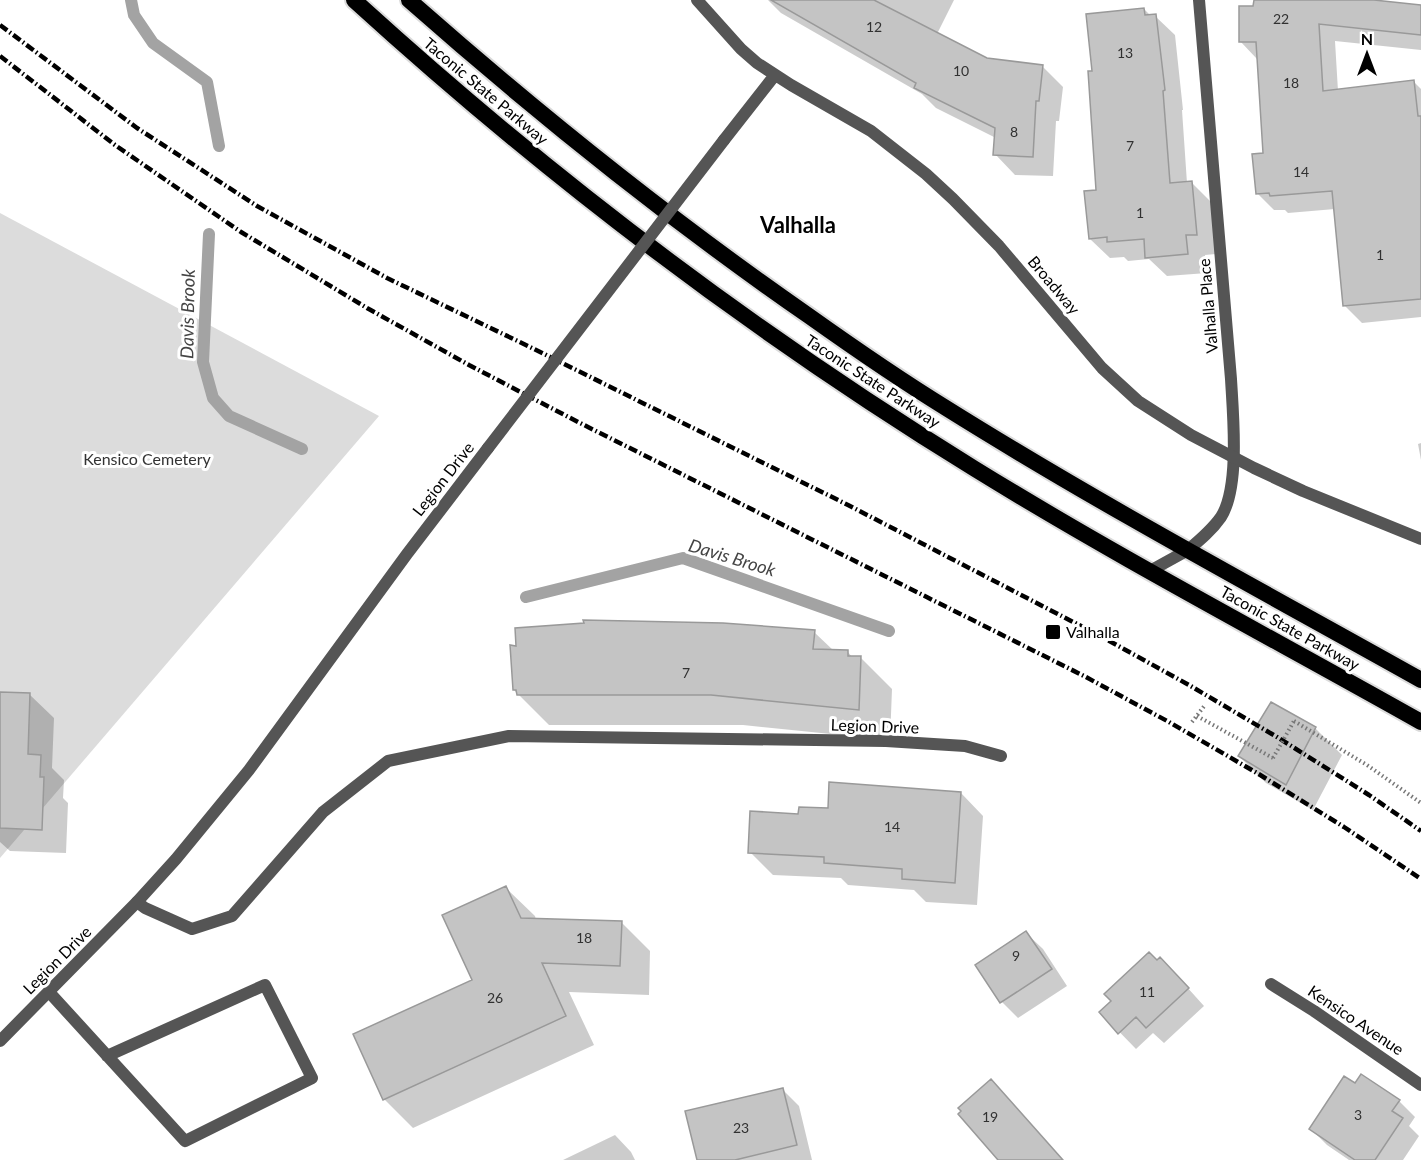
<svg xmlns="http://www.w3.org/2000/svg" width="1421" height="1160" font-family="Lato,sans-serif">
<rect width="100%" height="100%" fill="#fff"/>
<path fill="#dcdcdc" d="M0 213 379 416 0 858Z"/>
<path fill="#0003" d="M768 0H954L937 34 987 60 1043 67 1063 87 1059 121H1056L1053 176 1015 175 995 154 996 138 936 108 922 94 781 13Z
M1255 0H1359L1421 5V50L1335 41 1338 91 1413 81 1421 89V317L1362 323 1344 305 1335 209 1288 213 1285 210H1274L1257 193 1264 154 1257 59 1240 41 1255 7Z
M1144 9 1151 16H1155L1175 35 1183 110H1182L1187 183 1191 182 1211 202 1216 254 1205 255 1207 273 1167 276 1149 259 1128 261 1124 257 1110 258 1090 239 1098 191 1094 73Z
M1421 443V460L1418 444Z
M814 632 834 651H847L853 658H861L892 689 890 740 743 725H549L514 690Z
M0 693 29 694 54 718 52 768 64 780 63 798 68 803 66 853 10 851 0 842Z
M1315 728 1342 755 1313 810 1266 783 1239 756Z
M961 793 983 816 977 905 926 902 914 890 848 885 841 878 773 875 750 852 800 815Z
M506 888 535 916 536 920 621 922 650 951 649 995 569 992 594 1045 413 1128 384 1099 474 980Z
M1026 933 1043 949 1067 986 1018 1018 1002 1002 977 966Z
M1177 976 1204 1006 1164 1043 1153 1033 1136 1049 1101 1013 1113 1001Z
M782 1089 799 1106 812 1160H698Z
M1399 1101 1415 1117 1409 1126 1419 1136 1403 1160H1349L1327 1145 1311 1129Z
M615 1135 631 1152 635 1160H563Z"/>
<g fill="none" stroke-linecap="round" stroke-linejoin="round">
<path stroke="#a3a3a3" stroke-width="12" d="M131 0 134 15 153 43 207 82 219 146
M209 234 203 362 213 398 229 416 302 449
M526 597 683 558 889 631"/>
</g>
<path fill="#c4c4c4" stroke="#999" stroke-width="1.5" d="M771 0H874L987 58 1043 65 1039 101H1036L1033 157 993 155 995 128 914 88 916 83Z
M1254 0H1374L1421 5V35L1319 24 1323 91 1414 80 1418 116H1421V299L1343 306 1332 191 1270 196 1269 193 1256 194 1252 154 1263 153 1256 42H1239V6H1253Z
M1144 8 1145 15 1156 14 1165 90 1163 91 1170 183 1192 181 1197 235H1186L1188 254 1145 258 1144 239 1107 242V237L1089 239 1084 191 1096 190 1088 71H1092L1086 14Z
M583 620 723 623 815 630 813 649 848 650V656H861L859 710 711 695H517L516 690H513L510 645 516 646 515 628 584 623Z
M0 692 30 693 28 754 41 755 40 777H44L42 830 0 828Z
M1271 702 1316 727 1286 785 1238 756Z
M829 782 961 792 955 883 902 879V869L824 863V857L748 853 750 811 798 814 799 807 828 808Z
M506 886 521 918 622 921 620 966 542 963 566 1016 383 1100 353 1034 472 980 442 915Z
M1026 931 1052 969 1000 1003 975 965Z
M1149 952 1157 960 1160 957 1189 988 1146 1028 1136 1017 1118 1034 1099 1012 1111 1001 1104 994Z
M1361 1074 1400 1100 1392 1111 1403 1118 1375 1160H1355L1309 1129 1344 1076 1355 1083Z
M991 1079 1063 1160H998L958 1114 961 1111 958 1108Z
M783 1088 797 1145 735 1160H697L685 1111Z"/>
<g fill="none" stroke-linecap="round" stroke-linejoin="round">
<defs>
<path id="trunk" d="M354 0C546 175 754 333 975 469 1121 559 1272 638 1421 722
M409 0C537 113 669 219 809 316 854 348 899 379 946 408 1101 505 1262 591 1421 680"/>
</defs>
<use href="#trunk" stroke="#dbdbdb" stroke-width="20"/>
<path stroke="#777" stroke-width="4" stroke-dasharray="1.5 3" stroke-linecap="butt" d="M1197 716 1273 758
M1294 721 1367 765 1421 803
M1192 722 1205 705"/>
<path stroke="#555" stroke-width="12" d="M1150 571 1188 550
M49 992 185 1141 312 1078 265 985 107 1056"/>
<path stroke="#555" stroke-width="12" d="M1188 550C1200 540 1212 530 1221 517 1240 487 1233 415 1231 379L1199 0
M137 902 145 908 192 929 232 916 323 812 388 761 509 736 886 741 965 746 1001 756
M1271 984 1314 1011 1421 1085"/>
<path stroke="#555" stroke-width="12" d="M697 0 741 49 757 63 791 85 871 131 926 174 953 199 999 246 1102 368 1138 401 1191 435 1254 468 1303 491 1421 539
M724 140 775 75
M0 1041 137 902 176 859 249 770 407 554 488 448"/>
<use href="#trunk" stroke="#000" stroke-width="16"/>
<path stroke="#000" stroke-width="4.5" stroke-dasharray="9 3 1.5 3" stroke-linecap="butt" d="M0 25 137 128 257 206 387 278 530 347 848 505 1104 638 1189 685 1277 737 1369 795 1421 831
M0 56 115 145 241 232 367 308 469 365 578 422 1084 676 1169 722 1257 773 1344 827 1421 879"/>
<path stroke="#777" stroke-width="4" stroke-dasharray="1.5 3" stroke-linecap="butt" d="M1273 758 1294 721"/>
<path stroke="#555" stroke-width="12" d="M488 448 724 140"/>
</g>
<rect fill="#000" stroke="#fff" stroke-width="2" x="1045" y="624" width="16" height="16" rx="3"/>
<g text-anchor="middle" stroke-width="6" stroke-linejoin="round" paint-order="stroke">
<g font-size="14" fill="#313131">
<text x="1281" y="24">22</text>
<text x="874" y="32">12</text>
<text x="1125" y="58">13</text>
<text x="961" y="76">10</text>
<text x="1291" y="88">18</text>
<text x="1014" y="137">8</text>
<text x="1130" y="151">7</text>
<text x="1301" y="177">14</text>
<text x="1140" y="218">1</text>
<text x="1380" y="260">1</text>
<text x="686" y="678">7</text>
<text x="892" y="832">14</text>
<text x="584" y="943">18</text>
<text x="1016" y="961">9</text>
<text x="1147" y="997">11</text>
<text x="495" y="1003">26</text>
<text x="1358" y="1120">3</text>
<text x="990" y="1122">19</text>
<text x="741" y="1133">23</text>
</g>
<g font-size="16" fill="#000" stroke="#fff">
<text transform="translate(486 91) rotate(40)" y="6">Taconic State Parkway</text>
<text transform="translate(1054 285) rotate(50)" y="6">Broadway</text>
<text transform="translate(1208 306) rotate(-95)" y="6">Valhalla Place</text>
<text transform="translate(873 381) rotate(33)" y="6">Taconic State Parkway</text>
<text transform="translate(443 479) rotate(-52)" y="6">Legion Drive</text>
<text transform="translate(1290 628) rotate(29)" y="6">Taconic State Parkway</text>
<text transform="translate(875 726) rotate(2)" y="6">Legion Drive</text>
<text transform="translate(57 960) rotate(-45)" y="6">Legion Drive</text>
<text transform="translate(1356 1020) rotate(34)" y="6">Kensico Avenue</text>
</g>
<g font-size="16" fill="#333" stroke="#fff">
<text x="147" y="465">Kensico Cemetery</text>
</g>
<g font-size="16" fill="#000" stroke="#fff" text-anchor="start">
<text x="1066" y="638">Valhalla</text>
</g>
<g font-size="18" font-style="italic" fill="#444" stroke="#fff">
<text transform="translate(188 314) rotate(-89)" y="6">Davis Brook</text>
<text transform="translate(732 558) rotate(17)" y="6">Davis Brook</text>
</g>
<g font-size="22" font-weight="bold" fill="#000" stroke="#fff">
<text x="798" y="233">Valhalla</text>
</g>
</g>
<g transform="translate(1367 54)" stroke="#ffffff" stroke-width="4.5" paint-order="stroke">
<path d="M0-4.5L10 22L0 15L-10 22Z" fill="#000000"/>
<text y="-9" font-size="16" font-weight="bold" text-anchor="middle" fill="#000000">N</text>
</g>
</svg>
